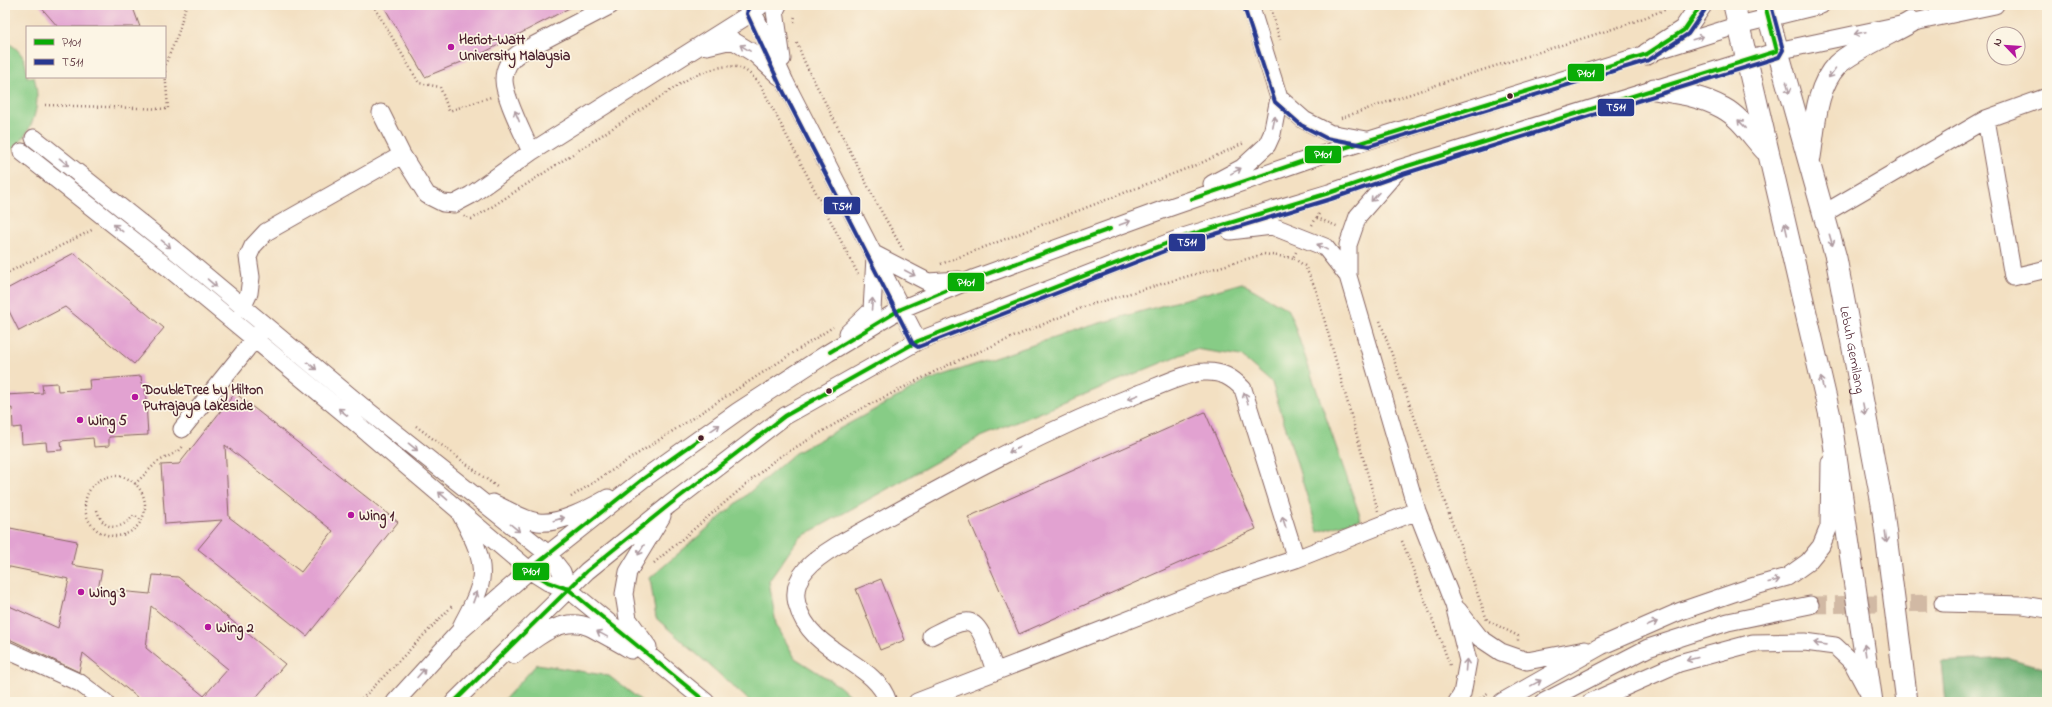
<svg xmlns="http://www.w3.org/2000/svg" width="2052" height="707" font-family="'Indie Flower',sans-serif">
<rect width="100%" height="100%" fill="#fcf5e5"/>
<filter id="ink" filterUnits="userSpaceOnUse"><feTurbulence type="fractalNoise" baseFrequency=".025" numOctaves="2"/><feDisplacementMap in="SourceGraphic" scale="8" xChannelSelector="R" yChannelSelector="G"/><feConvolveMatrix kernelMatrix="1 2 1 2 8 2 1 2 1" color-interpolation-filters="sRGB"/></filter>
<filter id="wash" filterUnits="userSpaceOnUse"><feTurbulence type="fractalNoise" baseFrequency=".012" numOctaves="4" result="noise"/><feDisplacementMap in="SourceGraphic" scale="16" xChannelSelector="R" yChannelSelector="G"/><feGaussianBlur stdDeviation="0.9" result="paint"/><feColorMatrix in="noise" values="0 0 0 0 0 0 0 0 0 0 0 0 0 0 0 0 0 1.4 0 .05"/><feComposite in="paint" operator="in"/></filter>
<g filter="url(#wash)">
<rect width="100%" height="100%" fill="#f3e0c2"/>
<path fill="#87cc86" stroke="#687658" d="M5 41C21 50 27 59 27 77H34C43 108 31 137 5 155Z
M1242 283 1289 310 1361 519 1318 532 1272 383 1241 356 1195 349 981 437 799 538 769 581 776 624 795 658 839 686 857 702H751L656 618 650 578 795 453 929 380 1086 327Z
M537 664 609 676 643 702H502Z"/>
<path fill="#6db073" stroke="#5c684f" d="M2009 658 2047 669V702H1945L1941 662Z"/>
<g id="blocks">
<path fill="#e2a2d1" fill-rule="evenodd" d="M39 5H132L140 27H58Z
M383 5H575L481 54 425 77Z
M74 253 164 328 134 364 65 307 19 331 5 303V290Z
M141 376 142 385H145L148 435 109 437V446L94 447 93 438 61 441 62 450 47 451 46 442 22 444 21 427 13 428 12 408 5 410V395L43 393 42 384 57 383 58 391 90 389 89 380Z
M235 393 398 522 307 636 198 549 222 520 165 524 161 465 179 464ZM225 445 333 531 301 572 229 517Z
M1205 412 1256 529 1019 634 968 517Z
M5 527 77 541 72 565 102 570 98 589 150 594 153 575 178 577 285 664 252 702H143L83 653 79 672 5 637V604L58 628 69 579 5 566ZM151 606 228 669 204 696 146 648Z
M881 579 905 640 880 650 856 589Z"/>
</g>
</g>
<g filter="url(#ink)">
<use href="#blocks" fill-opacity="0" stroke="#856360" stroke-width="1"/>
<g fill="none" stroke-linecap="round" stroke-linejoin="round">
<path stroke="#d1b9a4" stroke-width="17" stroke-dasharray="17 8" stroke-linecap="butt" d="M1810 605 1943 603"/>
<defs>
<path id="minor" d="M778 5 775 11 782 59
M753 12 785 82 918 341
M707 46 732 40 755 54 779 76
M1279 98 1304 120 1329 133 1367 140
M381 113 402 155 427 195 443 203 454 204 471 195 531 152 753 12 761 5
M1986 119 2013 277 2047 269
M34 138 183 257 363 407 548 554 562 572 568 589
M22 152 171 270 351 419 529 570 548 582 568 589 706 702
M531 152C524 135 504 97 504 80 504 67 511 58 521 52L611 5
M1399 169 1358 216 1348 245V276L1417 511 1454 605 1468 661 1462 694 1457 702
M1212 184 1242 168 1267 145 1272 134 1279 98 1250 5
M1823 214 1986 119 2047 97
M1230 231 1272 226 1325 247 1348 276
M876 255 928 282 959 280
M242 308 249 293 251 277 248 257 253 246 266 232 402 155
M848 333 872 310 875 257
M182 429 261 331
M493 503C507 509 523 520 538 522 559 525 590 508 608 498
M461 515C471 534 484 557 481 579 479 595 469 611 462 625
M1943 603 2023 605 2047 609
M1458 610 1480 638 1501 652 1527 661 1585 650
M931 636C941 631 954 623 965 622 982 619 990 659 995 671
M648 647 628 619 624 594 628 572 662 516
M5 649 80 683 105 702
M514 655C535 639 561 615 589 627 603 634 617 642 631 650
M395 702 459 632 548 554 643 479 737 412 828 353 901 309 973 279 1165 209 1318 156 1739 25 1821 5
M454 702 587 571 669 505 785 416 918 341 1183 237 1329 193 1401 168 1777 51 1995 5
M888 702C876 661 810 655 797 604 790 576 815 559 836 546 935 490 1032 436 1138 394 1155 388 1187 372 1204 372 1221 371 1232 377 1243 389L1296 559
M917 702 1226 582 1296 559 1417 511
M1502 702 1601 646 1681 611 1748 588 1787 577 1808 562 1821 546 1829 527 1830 463
M1544 702 1648 648 1728 622 1810 605
M1591 702 1679 663 1753 643 1805 642 1835 646 1852 662 1867 690"/>
<g id="major">
<path d="M1734 5 1830 416 1872 702"/>
<path id="s1" d="M1765 5 1836 258 1882 504 1907 702"/>
<path d="M1647 54 1684 30 1701 5"/>
<path d="M1654 89C1677 93 1702 96 1723 108 1740 117 1752 136 1765 150"/>
<path d="M1810 157C1815 127 1815 88 1837 65 1851 51 1892 33 1911 22"/>
</g>
</defs>
<use href="#minor" stroke="#856360" stroke-width="19"/>
<use href="#major" stroke="#856360" stroke-width="23"/>
<path stroke="#856360" stroke-width="2.5" stroke-dasharray="1 3" stroke-linecap="butt" d="M373 5 419 83 440 87 449 111 491 97
M1270 5 1280 40
M794 22 795 15
M797 43 805 63 875 200 903 250
M165 65 178 34 186 5
M45 105 168 109 165 71
M1341 118 1451 80 1625 25 1664 10 1669 5
M464 216 466 218 472 219 487 210 691 77C708 71 729 60 746 71 751 74 756 80 760 84L858 274
M1317 218 1339 227
M1312 225 1320 212
M1296 252 1293 258 1305 266 1316 290 1378 511
M941 264 1201 163 1244 143
M5 274 94 229
M1380 321 1487 620 1518 636V641
M416 426 497 487
M85 506a30 30 0 1 1 60 0a30 30 0 1 1-60 0Z
M135 484 157 462 179 451 184 445
M571 497 833 327
M97 510C103 532 121 531 134 515L141 520
M1402 541 1450 665
M654 563 776 459 857 411 950 364 1086 306 1264 254 1293 258
M1477 701 1489 692
M359 702 453 605"/>
<use href="#minor" stroke="#fff" stroke-width="17"/>
<use href="#major" stroke="#fff" stroke-width="21"/>
<defs>
<path id="bus-1" d="M1192 199 1318 156 1647 54 1684 30 1701 5
M830 352 901 309 973 279 1110 229
M701 438 643 479 529 570 548 582 568 589 706 702
M454 702 587 571 669 505 785 416 918 341 1183 237 1329 193 1401 168 1777 51 1765 5"/>
<path id="bus-2" d="M752 5 748 9 747 14 780 85 913 344 918 347 1185 243 1331 199 1403 174 1779 57 1783 50 1771 5
M1244 7 1275 102 1301 125 1326 138 1369 146 1649 60 1688 34 1706 8"/>
</defs>
<use href="#bus-1" stroke="#fcf5e5" stroke-width="7"/>
<use href="#bus-2" stroke="#fcf5e5" stroke-width="7"/>
<use href="#bus-1" stroke="#09ac06" stroke-width="4"/>
<use href="#bus-2" stroke="#283890" stroke-width="4"/>
</g>
<defs><path id="oneway-shaft" d="M-6 0H5M1.5-3L5.5 0L1.5 3" fill="none" stroke-width="1.6" stroke-linecap="round" stroke-linejoin="round"/></defs>
<g stroke="#ae9aa0">
<use href="#oneway-shaft" transform="translate(1860 33) rotate(168)"/>
<use href="#oneway-shaft" transform="translate(1698 38) rotate(-17)"/>
<use href="#oneway-shaft" transform="translate(745 48) rotate(-149)"/>
<use href="#oneway-shaft" transform="translate(1832 73) rotate(126)"/>
<use href="#oneway-shaft" transform="translate(1788 88) rotate(74)"/>
<use href="#oneway-shaft" transform="translate(517 116) rotate(-112)"/>
<use href="#oneway-shaft" transform="translate(1274 122) rotate(-78)"/>
<use href="#oneway-shaft" transform="translate(1742 124) rotate(-134)"/>
<use href="#oneway-shaft" transform="translate(64 162) rotate(39)"/>
<use href="#oneway-shaft" transform="translate(1236 171) rotate(-29)"/>
<use href="#oneway-shaft" transform="translate(1375 197) rotate(132)"/>
<use href="#oneway-shaft" transform="translate(1125 223) rotate(-20)"/>
<use href="#oneway-shaft" transform="translate(118 228) rotate(-142)"/>
<use href="#oneway-shaft" transform="translate(1786 229) rotate(-103)"/>
<use href="#oneway-shaft" transform="translate(1831 240) rotate(74)"/>
<use href="#oneway-shaft" transform="translate(166 244) rotate(39)"/>
<use href="#oneway-shaft" transform="translate(1322 247) rotate(-151)"/>
<use href="#oneway-shaft" transform="translate(910 273) rotate(28)"/>
<use href="#oneway-shaft" transform="translate(212 283) rotate(41)"/>
<use href="#oneway-shaft" transform="translate(872 304) rotate(-85)"/>
<use href="#oneway-shaft" transform="translate(312 366) rotate(39)"/>
<use href="#oneway-shaft" transform="translate(1822 383) rotate(-103)"/>
<use href="#oneway-shaft" transform="translate(1133 397) rotate(159)"/>
<use href="#oneway-shaft" transform="translate(1246 398) rotate(-109)"/>
<use href="#oneway-shaft" transform="translate(1864 409) rotate(79)"/>
<use href="#oneway-shaft" transform="translate(343 412) rotate(-141)"/>
<use href="#oneway-shaft" transform="translate(715 428) rotate(-35)"/>
<use href="#oneway-shaft" transform="translate(413 447) rotate(39)"/>
<use href="#oneway-shaft" transform="translate(1014 450) rotate(154)"/>
<use href="#oneway-shaft" transform="translate(443 496) rotate(-139)"/>
<use href="#oneway-shaft" transform="translate(559 519) rotate(-16)"/>
<use href="#oneway-shaft" transform="translate(1284 522) rotate(-107)"/>
<use href="#oneway-shaft" transform="translate(515 528) rotate(39)"/>
<use href="#oneway-shaft" transform="translate(1886 537) rotate(83)"/>
<use href="#oneway-shaft" transform="translate(641 550) rotate(121)"/>
<use href="#oneway-shaft" transform="translate(1774 581) rotate(-15)"/>
<use href="#oneway-shaft" transform="translate(475 597) rotate(-70)"/>
<use href="#oneway-shaft" transform="translate(1652 624) rotate(-24)"/>
<use href="#oneway-shaft" transform="translate(602 634) rotate(-151)"/>
<use href="#oneway-shaft" transform="translate(1820 644) rotate(-172)"/>
<use href="#oneway-shaft" transform="translate(1865 650) rotate(-98)"/>
<use href="#oneway-shaft" transform="translate(1692 659) rotate(165)"/>
<use href="#oneway-shaft" transform="translate(1466 665) rotate(-85)"/>
<use href="#oneway-shaft" transform="translate(421 673) rotate(-48)"/>
<use href="#oneway-shaft" transform="translate(1536 683) rotate(-29)"/>
</g>
</g>
<g fill="#b5179e" stroke="#fcf5e5" stroke-width="1.5">
<circle cx="451" cy="47" r="4"/>
<circle cx="135" cy="397" r="4"/>
<circle cx="80" cy="420" r="4"/>
<circle cx="351" cy="515" r="4"/>
<circle cx="81" cy="592" r="4"/>
<circle cx="208" cy="627" r="4"/>
</g>
<g fill="#4a1f2b" stroke="#fcf5e5" stroke-width="1.5">
<circle cx="1510" cy="96" r="3.5"/>
<circle cx="829" cy="391" r="3.5"/>
<circle cx="701" cy="438" r="3.5"/>
</g>
<g text-anchor="middle" stroke-width="3.5" stroke-linejoin="round" paint-order="stroke">
<g font-size="14" font-weight="bold" fill="#4a1f2b" stroke="#fcf5e5" text-anchor="start">
<text x="459" y="44">Heriot-Watt<tspan x="459" dy="16">University Malaysia</tspan></text>
<text x="143" y="394">DoubleTree by Hilton<tspan x="143" dy="16">Putrajaya Lakeside</tspan></text>
<text x="88" y="425">Wing 5</text>
<text x="359" y="520">Wing 1</text>
<text x="89" y="597">Wing 3</text>
<text x="216" y="632">Wing 2</text>
</g>
<g font-size="14" fill="#4a1f2b" stroke="#fcf5e5">
<text dy="5" stroke="none"><textPath href="#s1" startOffset="356">Lebuh Gemilang</textPath></text>
</g>
</g>
<g stroke="#fcf5e5" stroke-width="1.5">
<rect x="1567" y="63" width="38" height="19" rx="4" fill="#09ac06"/>
<rect x="1597" y="98" width="38" height="19" rx="4" fill="#283890"/>
<rect x="1304" y="145" width="38" height="19" rx="4" fill="#09ac06"/>
<rect x="823" y="196" width="38" height="19" rx="4" fill="#283890"/>
<rect x="1168" y="233" width="38" height="19" rx="4" fill="#283890"/>
<rect x="947" y="272" width="38" height="20" rx="4" fill="#09ac06"/>
<rect x="512" y="562" width="38" height="19" rx="4" fill="#09ac06"/>
</g>
<g font-size="11" text-anchor="middle" font-weight="bold" fill="#fff">
<text x="1586" y="77">P101</text>
<text x="1616" y="111">T511</text>
<text x="1323" y="158">P101</text>
<text x="842" y="210">T511</text>
<text x="1187" y="246">T511</text>
<text x="966" y="286">P101</text>
<text x="531" y="575">P101</text>
</g>
<rect width="2052" height="707" fill="none" stroke="#fcf5e5" stroke-width="20"/>
<rect x="26" y="26" width="140" height="52" fill="#fcf5e5" stroke="#b59f9b"/>
<rect x="34" y="39" width="20" height="6" fill="#09ac06" stroke="#b59f9b"/>
<text x="62" y="46" font-size="12" fill="#4a1f2b">P101</text>
<rect x="34" y="59" width="20" height="6" fill="#283890" stroke="#b59f9b"/>
<text x="62" y="66" font-size="12" fill="#4a1f2b">T511</text>
<g transform="translate(2006 46) rotate(295)"><circle r="19" fill="#fcf5e5" stroke="#b59f9b"/>
<path d="M0-3L7 15L0 10L-7 15Z" fill="#b5179e"/>
<text y="-6" font-size="11" font-weight="bold" text-anchor="middle" fill="#4a1f2b">N</text>
</g>
</svg>
